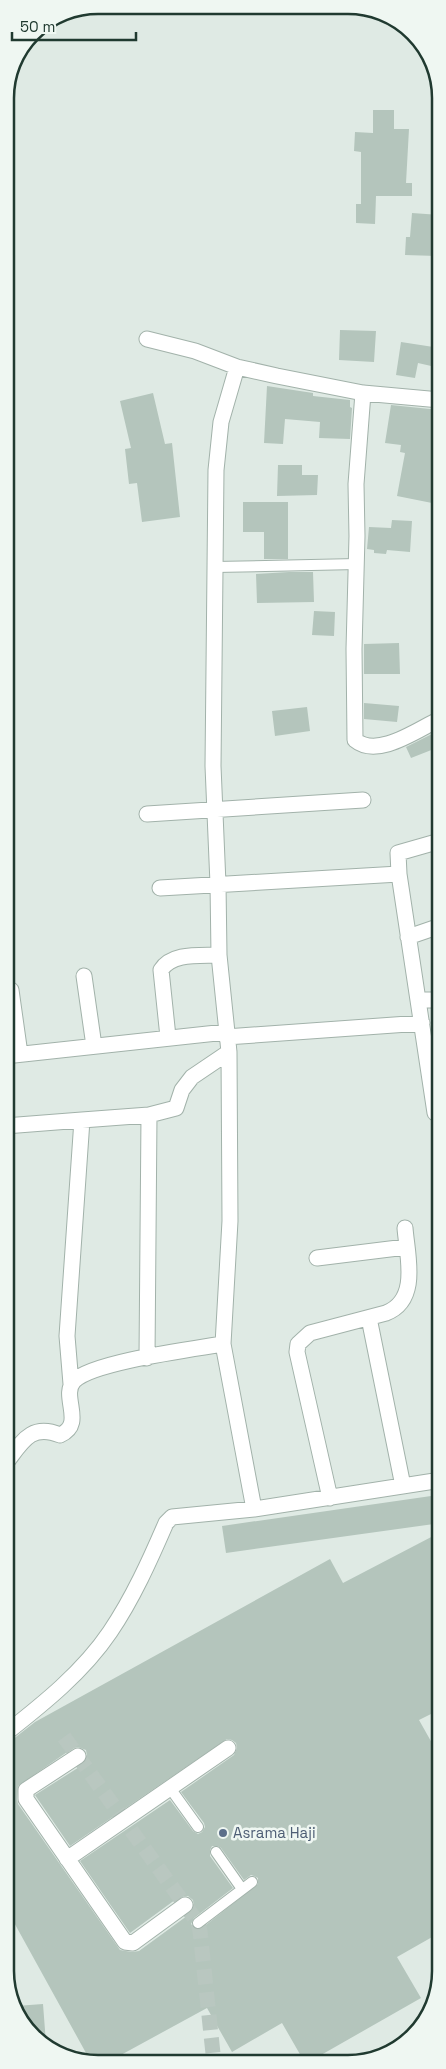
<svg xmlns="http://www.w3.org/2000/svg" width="446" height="2069" font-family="'Space Grotesk',sans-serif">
<rect width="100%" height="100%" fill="#dfeae4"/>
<path fill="#b4c5bc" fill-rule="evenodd" d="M373 110H394V129H409L406 183H412V196H376L375 224 356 223V204H361V152L354 151 355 132 373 133Z
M412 213 440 215 437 256 405 255 406 237H410Z
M340 330 376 331 374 362 339 360Z
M401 342 440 348V368L418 363 415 378 396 375Z
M267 386 313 393V396L350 400V407L352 408 350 439 319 438 320 422 285 419 283 444 264 443Z
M153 393 165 444 172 443 180 517 142 522 137 483 129 484 125 449 131 448 120 401Z
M391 405 440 410V435L434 479H436L432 503 397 496 405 453 400 452 401 445 385 443Z
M278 465H302V475H318L317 495 277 496Z
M243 502H288V559H264V532H243Z
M392 520 412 521 410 552 387 550 386 554 374 553V550L367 549 369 527 391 528Z
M289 572H313L314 602 257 603 256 574Z
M314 611 335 612 334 636 312 635Z
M399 643 400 674H364V644Z
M364 703 399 706 397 722 364 719Z
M307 707 310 731 275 736 272 711Z
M434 733 439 747 411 758 406 747Z
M438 1495 441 1523 226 1553 222 1526Z
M437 1534 441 1541V1709L419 1720 441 1759V1932L397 1957 421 1998 307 2063H305L282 2023 232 2052 207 2008 108 2062H91L6 1908V1742L12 1740 35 1722 330 1559 343 1583ZM227 1739 232 1740 236 1743 237 1748 234 1755 181 1792 204 1823 205 1827 202 1832 198 1834 193 1831 170 1800 80 1861 130 1933 179 1897 188 1896 193 1900 194 1908 191 1913 139 1951 132 1952 120 1950 18 1804 17 1799 18 1786 73 1748 78 1747 86 1750 87 1756 84 1764 35 1795 70 1846ZM212 1846H218L221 1848 244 1880 251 1875 254 1876 258 1878V1884L202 1928 196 1929 191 1924 194 1918 233 1888 210 1856V1850Z
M43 2004 46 2043 28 2033 16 2006Z"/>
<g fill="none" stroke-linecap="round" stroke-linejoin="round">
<path stroke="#b9c7c0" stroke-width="15" stroke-dasharray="15 8" stroke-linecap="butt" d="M64 1737 198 1923 200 1931 214 2063"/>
<defs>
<path id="service" d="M215 567 357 564
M170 1788 198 1827
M216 1852 242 1889
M198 1923 252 1882"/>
<path id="minor" d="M147 339 195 351 237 367 277 376 363 393 440 400
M363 393 356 484 357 536 354 649 355 740C378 759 418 729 440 719
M147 814 363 800
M160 888 399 874
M408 937 440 926
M84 976 94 1046
M11 990 20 1054
M418 1000H441
M168 1037 161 970C172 952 201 956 219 955
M226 1037 422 1023
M5 1056 226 1032
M435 1113 399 874 398 853 440 841
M149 1115 176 1108 182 1090 192 1077 229 1052
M82 1120 149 1115 147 1358
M5 1126 82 1120 67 1336 71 1384
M317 1258 406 1247
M369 1318 403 1486
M223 1344 254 1509
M6 1463C22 1442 31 1423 60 1435 86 1424 60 1396 74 1381 92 1362 194 1349 223 1344L230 1221 229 1052 219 955 218 884 213 766 216 470 221 422 237 367
M330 1498 297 1352 298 1344 310 1333 386 1313C420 1300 407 1255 405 1228
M6 1733C43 1704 83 1672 110 1632 133 1598 150 1560 166 1523L172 1517 254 1509 441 1480
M78 1756 26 1790V1799L125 1942 133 1943 185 1905
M67 1859 228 1748"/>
</defs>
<use href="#service" stroke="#a2b2aa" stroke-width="12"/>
<use href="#minor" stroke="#a2b2aa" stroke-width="17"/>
<use href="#service" stroke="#fff" stroke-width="10"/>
<use href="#minor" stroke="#fff" stroke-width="15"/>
</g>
<circle fill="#5c6f8a" stroke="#eff7f2" stroke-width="2" cx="223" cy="1833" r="5"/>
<g text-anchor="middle" stroke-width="5" stroke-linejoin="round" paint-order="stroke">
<g font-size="15" fill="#4e5e75" stroke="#eff7f2" text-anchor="start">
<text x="233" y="1838">Asrama Haji</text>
</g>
</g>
<path d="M0 0H446V2069H0ZM98 14H348A84 84 0 0 1 432 98V1971A84 84 0 0 1 348 2055H98A84 84 0 0 1 14 1971V98A84 84 0 0 1 98 14Z" fill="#eff7f2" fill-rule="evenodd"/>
<path fill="none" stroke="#203a30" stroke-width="2.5" d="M98 14H348A84 84 0 0 1 432 98V1971A84 84 0 0 1 348 2055H98A84 84 0 0 1 14 1971V98A84 84 0 0 1 98 14Z"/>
<path d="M12 32v8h124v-8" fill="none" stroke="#203a30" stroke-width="2.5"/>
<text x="20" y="32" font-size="15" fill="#203a30" stroke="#eff7f2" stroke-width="4" paint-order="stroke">50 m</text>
</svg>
